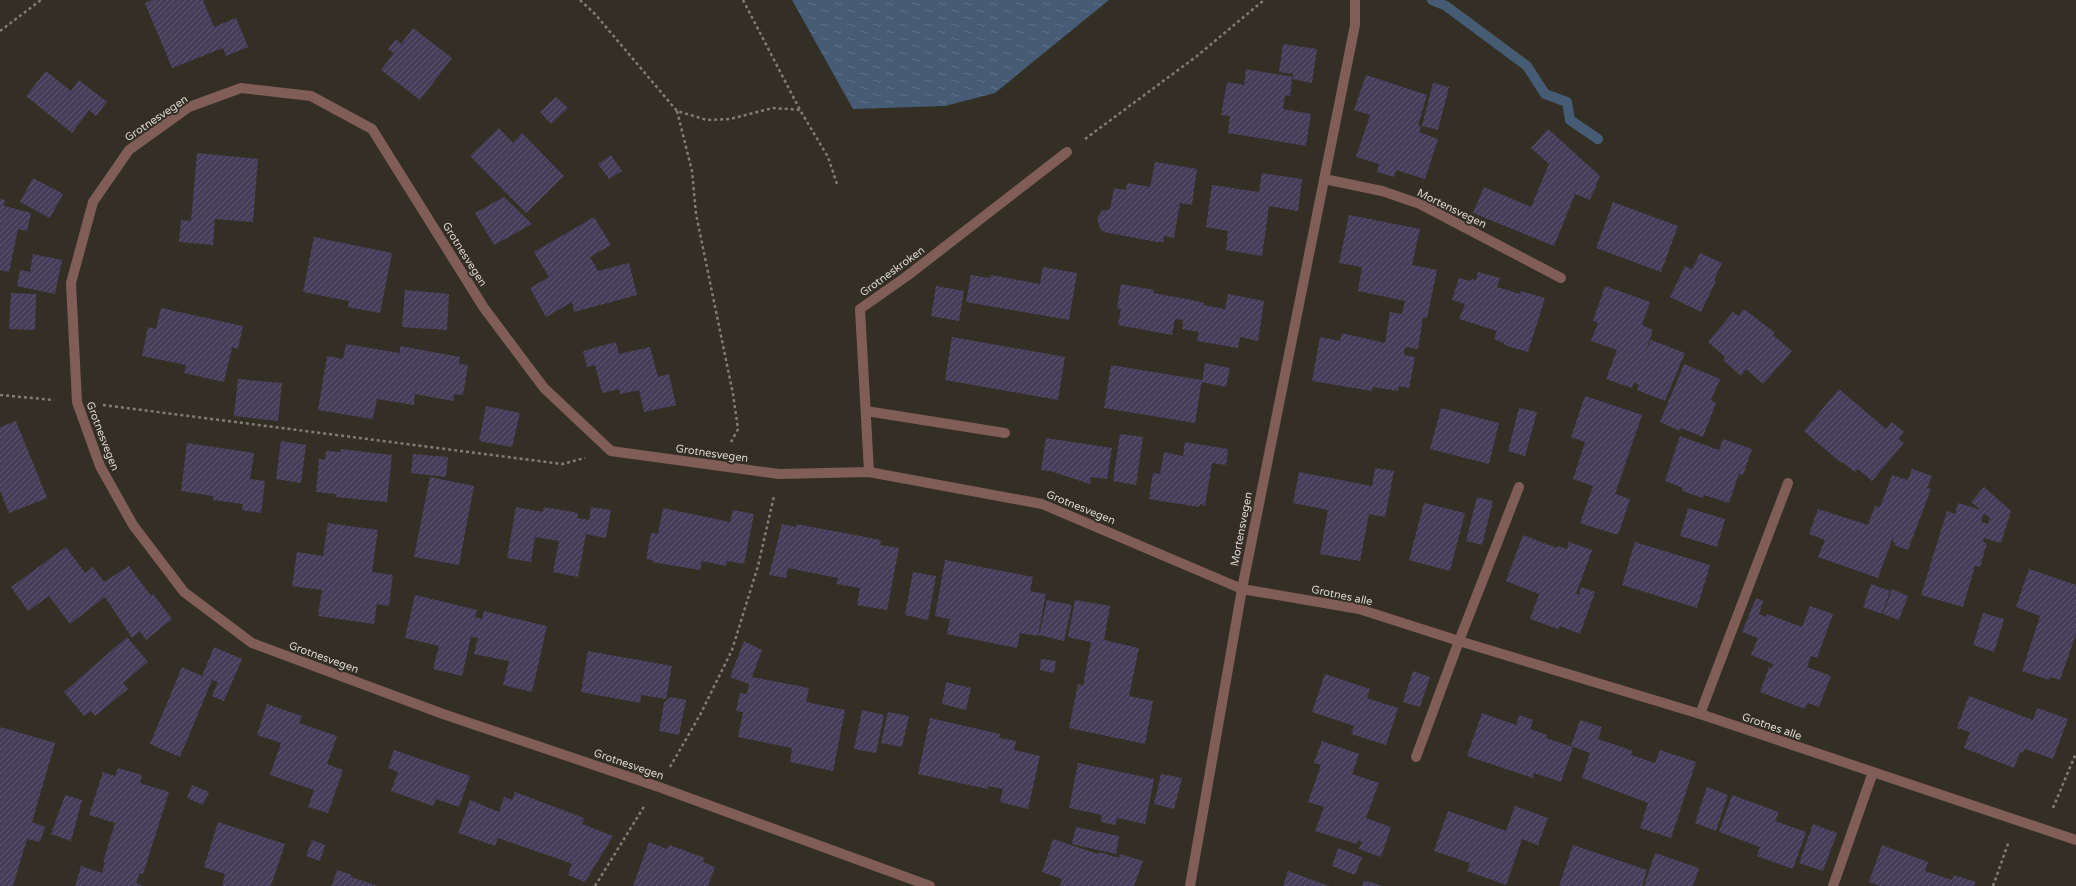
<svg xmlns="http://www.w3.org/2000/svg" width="2076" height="886" font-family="'Varela Round',sans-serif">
<defs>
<pattern id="water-ripples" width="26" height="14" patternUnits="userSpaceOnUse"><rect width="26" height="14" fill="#455c74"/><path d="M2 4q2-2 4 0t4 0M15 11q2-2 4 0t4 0" fill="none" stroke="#5f7287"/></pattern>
<pattern id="building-hatch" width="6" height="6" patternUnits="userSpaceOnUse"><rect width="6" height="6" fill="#453e5a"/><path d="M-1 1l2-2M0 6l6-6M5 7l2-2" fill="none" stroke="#5f5970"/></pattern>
</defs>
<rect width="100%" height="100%" fill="#332f25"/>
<path fill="url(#water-ripples)" d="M792 0H1109L995 93 945 106 853 109Z"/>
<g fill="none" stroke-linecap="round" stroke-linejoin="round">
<path stroke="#455c74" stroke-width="10" d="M1432 0 1446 6 1527 66 1545 94 1567 102 1570 120 1598 139"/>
</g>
<path fill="url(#building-hatch)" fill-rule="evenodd" d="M152 0H203L214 27 236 18 248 47 226 56 223 48 172 68 145 3Z
M413 28 452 58 420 100 381 70 394 53 388 49 396 39 401 44Z
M1283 44 1317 49 1312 83 1292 79 1290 96 1285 95 1283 109 1311 114 1306 146 1228 133 1230 116 1221 115 1227 82 1244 85 1246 69 1293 77V74L1279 72Z
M46 71 71 91 79 80 107 102 96 116 89 110 72 133 26 96Z
M1366 75 1427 95 1418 125 1421 126 1419 132 1438 139 1425 179 1396 170 1394 177 1377 172 1379 164 1356 157 1370 115 1354 110Z
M1433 83 1449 87 1438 130 1422 126Z
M556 97 568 108 551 124 540 112Z
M499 128 513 143 522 133 564 176 526 213 470 156Z
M1548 129 1600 176 1590 200 1575 194 1554 246 1473 213 1484 187 1531 207 1549 164 1531 148Z
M197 153 258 159 253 222 215 219 213 245 179 242 181 220 191 221Z
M611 155 622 171 609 179 598 164Z
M1155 162 1197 169 1192 205 1180 203 1174 238 1164 236 1163 242H1157L1104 232 1100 229 1097 218 1102 211 1110 209 1114 188 1126 190 1127 183 1150 187Z
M1262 173 1302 179 1298 211 1269 206 1262 256 1226 250 1228 231 1206 227 1212 185 1259 192Z
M33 178 63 194 50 218 20 202Z
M504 197 532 224 494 245 475 213Z
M0 199 5 200 4 206 31 213 27 231 18 229 9 272 0 270Z
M1613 202 1678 226 1661 272 1596 248Z
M1349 215 1420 229 1412 265 1437 270 1427 318 1423 317 1418 349 1405 347 1404 355 1415 357 1409 388 1399 386 1398 391 1373 387 1372 391 1312 381 1320 337 1340 341 1342 333 1385 343 1390 312 1402 314 1405 301 1358 291 1362 267 1339 263Z
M594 217 611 245 590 257 598 271 629 263 637 295 574 312 572 302 546 317 530 288 549 277 534 252Z
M314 237 392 253 380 313 348 307 349 301 303 292Z
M1700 253 1722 263 1714 280 1716 281 1701 312 1670 297 1685 266 1692 270Z
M33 254 62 260 55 294 17 286 20 270 30 272Z
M1043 267 1077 273 1069 320 966 302 971 275 990 278 991 275 1040 284Z
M1478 272 1500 278 1497 287 1520 294 1521 291 1545 298 1528 352 1504 345V343L1494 339 1497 331 1459 319 1465 304 1452 300 1459 278 1471 281 1472 279 1476 280Z
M1121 284 1154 290 1153 293 1187 299 1204 303 1203 305 1225 309 1228 294 1264 301 1258 341 1240 337 1238 348 1197 341 1199 332 1182 329 1183 320 1175 319 1172 335 1118 325 1121 309 1117 308Z
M936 286 964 291 959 321 931 316Z
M1605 286 1650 302 1642 325 1653 330 1645 353 1651 340 1685 353 1665 401 1637 390 1639 385 1634 382 1632 388 1606 379 1617 350 1591 341 1598 323 1593 321Z
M405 290 449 294 447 330 402 327Z
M11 293 36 294 35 330 9 329Z
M161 308 243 326 238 349 232 347 224 382 184 373 186 365 142 356 148 327 156 329Z
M1744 309 1774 332 1773 335 1792 351 1763 384 1746 369 1741 376 1723 360 1725 357 1708 342 1733 312 1738 316Z
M952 337 1065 357 1058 400 945 380Z
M616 342 619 354 650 347 658 377 669 374 676 405 644 412 639 390 620 394 619 389 602 393 595 365 587 367 583 351Z
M346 344 400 353V346L460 357 459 364 468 365 463 395 454 394 453 401 415 394 414 405 377 399 373 419 318 410 327 356 343 359Z
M1205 363 1230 368 1226 387 1202 382Z
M1684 364 1720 379 1711 400 1716 403 1703 437 1681 428 1680 431 1660 422Z
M1111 365 1202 380 1195 423 1104 408Z
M238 379 282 383 278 421 234 416Z
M1839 389 1886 429 1892 422 1904 432 1898 439 1904 443 1872 481 1858 469 1855 472 1842 462 1841 463 1804 431Z
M1585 396 1642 415 1615 494 1630 499 1618 535 1580 523 1593 486 1573 479 1585 442 1571 437Z
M486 406 520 413 512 447 479 441Z
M1441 408 1499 423 1489 464 1430 449Z
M1519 408 1537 412 1525 456 1508 451Z
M16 421 47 498 9 513 0 491V427Z
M1120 434 1143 437 1136 485 1113 481Z
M1680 436 1719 450 1723 439 1752 449 1743 475 1739 474 1729 503 1704 495 1703 498 1682 491 1683 488 1665 481Z
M1046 438 1112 448 1107 479 1091 477 1090 484 1050 471 1041 470Z
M281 441 306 445 301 483 276 479Z
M1185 442 1228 449 1226 465 1212 463 1205 506 1200 504 1199 507 1149 499 1153 473 1160 474 1164 452 1183 456Z
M187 443 254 453 250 479 265 481 261 513 242 510 243 504 213 500V496L181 491Z
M341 449 392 455 387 502 336 497V494L316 492 319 459 325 460 326 451 341 452Z
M413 454 448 457 446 477 411 473Z
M1375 468 1394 471 1385 517 1369 514 1360 561 1320 554 1328 510 1293 503 1299 472 1372 486Z
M1912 469 1932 476 1927 488 1931 489 1908 550 1894 545 1895 543 1893 542V537L1878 578 1818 557 1825 540 1809 534 1818 509 1868 525 1875 506 1880 507 1892 475 1908 480Z
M430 477 474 486 459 565 414 557Z
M1984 487 2011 511 2001 543 1984 538 1983 542 1987 543 1980 567 1975 566 1963 607 1921 595 1947 511 1955 514 1958 503 1981 510 1971 502ZM1984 513 1990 518 1988 524 1981 522Z
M1477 497 1493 501 1482 545 1466 541Z
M1424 503 1465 513 1450 571 1409 560Z
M516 507 543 512 544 507 578 513 577 518 589 520 591 507 611 510 606 538 586 534 578 577 553 572 559 541 535 537 531 562 507 558Z
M663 508 730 522 733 510 754 514 744 564 727 561 726 566 702 561 700 570 652 562 653 560 646 559 651 533 658 534Z
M1688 508 1725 519 1717 547 1680 536Z
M328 523 378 530 372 572 393 575 389 606 377 604 374 624 318 616 322 590 292 586 297 552 323 556Z
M782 524 796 527V524L881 540 880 545 899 548 887 610 857 605 860 588 836 584 838 578 788 568 786 578 769 575Z
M1523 535 1557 548 1558 546 1567 549 1569 542 1592 550 1576 594 1579 595 1581 587 1595 592 1580 634 1560 626 1558 629 1530 619 1539 594 1506 581Z
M1635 542 1710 565 1697 608 1622 585Z
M66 547 85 573 93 567 104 582 129 566 151 596 153 594 172 619 146 640 140 631 132 638 105 597 70 624 49 596 28 611 11 587Z
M945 560 1033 577 1030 591 1046 594 1038 636 1020 633 1017 648 947 634 950 619 935 616Z
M2029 569 2076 585V634L2060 680 2050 677 2049 680 2022 671 2040 616 2016 607Z
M913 572 936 576 928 620 905 615Z
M1871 584 1890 591 1882 614 1863 607Z
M1892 589 1908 596 1899 620 1883 614Z
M415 595 477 610 475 617 482 619 484 611 547 626 532 692 503 685 509 661 474 654 478 638 471 637 462 676 433 669 439 646 405 638Z
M1756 598 1763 601 1759 614 1766 617 1767 614 1802 627 1810 606 1833 614 1817 658 1811 656 1807 667 1831 676 1819 707 1808 703 1805 709 1760 692 1769 667 1772 668 1773 664 1751 655 1758 638 1742 632Z
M1047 600 1072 605 1064 641 1039 635Z
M1075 600 1110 606 1104 640 1139 648 1129 696 1153 701 1145 744 1069 728 1078 684 1083 686 1091 642 1068 637Z
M1983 613 2004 619 1994 652 1973 645Z
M127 637 148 662 123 683 128 689 95 716 91 711 84 716 64 692Z
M744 641 762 650 752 677 809 688 806 702 845 710 833 771 790 762 792 748 738 737 743 712 736 711 740 693 747 694 749 684 730 677Z
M214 647 242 659 224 701 212 696 218 682 212 680 180 757 150 744 182 667 202 676Z
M588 651 672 666 666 699 641 695 640 703 581 692Z
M1041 659 1056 661 1054 673 1040 670Z
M1413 671 1430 677 1420 707 1403 702Z
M1325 674 1370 689 1367 698 1398 708 1386 745 1351 734 1354 726 1312 712Z
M946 682 971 688 966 710 942 704Z
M1969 696 2033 720 2037 708 2068 719 2053 759 2025 749 2023 753 2020 752 2014 768 1964 748 1970 732 1957 728Z
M671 697 686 700 679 735 659 731 664 703Z
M267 704 302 716 299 723 337 736 327 764 343 770 328 813 308 807 314 790 270 775 281 743 257 735Z
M862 710 884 715 876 753 854 749Z
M888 712 909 716 902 747 881 743Z
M1482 713 1516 725 1519 715 1533 720 1530 729 1547 735 1546 738 1573 747 1561 782 1534 773 1533 778 1467 756Z
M930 718 1000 734 999 738 1016 741 1014 750 1040 756 1028 809 1000 802 1003 789 988 786V789L918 774Z
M1580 720 1602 727 1598 739 1633 751 1631 755 1655 763 1660 750 1696 762 1671 838 1640 828 1648 803 1582 778 1590 753 1571 746Z
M0 727 55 743 32 822 45 827 40 842 27 839 13 886H0Z
M1322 741 1359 754 1352 774 1379 783 1366 818 1391 827 1381 857 1359 849 1362 842 1358 840 1357 844 1315 831 1324 807 1308 802 1321 765 1314 763Z
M394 750 470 776 459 807 436 799 433 806 391 791 398 772 388 768Z
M1078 763 1154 779 1145 824 1117 818 1115 825 1101 822 1102 815 1069 808Z
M118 768 142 775 140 783 169 792 143 874 140 873 136 883 143 886H75L81 866 102 873 105 862H103L115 823 89 815 103 772 115 776Z
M1161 774 1182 778 1174 809 1154 804Z
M192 785 209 792 203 805 187 798Z
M1707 787 1728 795 1716 831 1695 823Z
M515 792 584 818 582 824 613 836 585 882 568 875 572 864 567 862 498 838 495 846 458 833 470 800 499 812 504 797 512 800Z
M65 795 82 800 71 841 51 834Z
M1732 795 1779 812 1775 821 1806 832 1793 869 1757 856 1760 847 1719 832Z
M1515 806 1548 818 1538 845 1522 839 1506 885 1467 871 1470 863 1434 851 1448 811 1506 831Z
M218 822 285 844 271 886H222L225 874 204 867Z
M1813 824 1837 833 1823 871 1799 863Z
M1076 827 1119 836 1116 854 1072 844Z
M1053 839 1098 854 1099 852 1119 858 1120 854 1143 861 1134 886H1060L1062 879 1042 872Z
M312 840 325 845 320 861 306 856Z
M649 842 667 849 669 845 705 858 703 862 715 867 708 886H633Z
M1573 845 1647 870 1642 886H1559Z
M1882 845 1928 862 1925 871 1952 880 1954 875 1976 882 1974 886H1880L1869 882Z
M1338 848 1362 857 1355 875 1332 866Z
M1655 853 1699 868 1693 886H1644Z
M337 870 352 875 351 877 378 886H332Z
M1288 871 1329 886H1283Z
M1363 881 1371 882 1382 886H1362Z"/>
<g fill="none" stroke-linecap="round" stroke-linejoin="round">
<path stroke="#807d75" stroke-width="2.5" stroke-dasharray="3 3" stroke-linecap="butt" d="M580 0 595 14 677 111 707 120 730 119 773 108 800 110
M743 0 800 110 828 157 838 187
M0 31 41 0
M677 111 692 171 696 214 733 394 738 429 730 444
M1085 139 1197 56 1264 0
M0 395 54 400
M103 405 562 464 585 458
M670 767 700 715 732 650 758 566 774 496
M2053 808 2076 753
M595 886 645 805
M1993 886 2009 841"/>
<path stroke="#815d58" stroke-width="10" d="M866 411 1005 433
M1459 641 1519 487
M1700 714 1788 483
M1833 886 1873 772"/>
<path stroke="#815d58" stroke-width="10" d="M1324 179 1382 191 1420 204 1561 278
M869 472 860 309 907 276 1067 152
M1416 757 1459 641
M930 886 659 787 443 714 252 643 184 592 133 525 100 466 77 402 71 283 93 202 129 150 189 107 241 88 311 96 372 129 484 308 544 388 611 451 779 474 869 472 1042 504 1242 589 1359 609 1459 641 1700 714 2076 840
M1190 886 1242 589 1355 25V0"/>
</g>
<g text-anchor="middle" stroke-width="4" stroke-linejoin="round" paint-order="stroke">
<g font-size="11" fill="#d7d4ce" stroke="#332f25">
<text transform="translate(156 118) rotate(-34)" y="4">Grotnesvegen</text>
<text transform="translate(1452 208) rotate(26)" y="4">Mortensvegen</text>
<text transform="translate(465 254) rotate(58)" y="4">Grotnesvegen</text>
<text transform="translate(892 271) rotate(-36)" y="4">Grotneskroken</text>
<text transform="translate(103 436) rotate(69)" y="4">Grotnesvegen</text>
<text transform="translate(712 453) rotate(8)" y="4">Grotnesvegen</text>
<text transform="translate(1081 507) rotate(22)" y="4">Grotnesvegen</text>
<text transform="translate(1241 529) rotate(-79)" y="4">Mortensvegen</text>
<text transform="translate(1342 595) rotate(12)" y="4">Grotnes alle</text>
<text transform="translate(324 657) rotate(20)" y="4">Grotnesvegen</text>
<text transform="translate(1772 726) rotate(19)" y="4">Grotnes alle</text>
<text transform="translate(629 764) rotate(19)" y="4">Grotnesvegen</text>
</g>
</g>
</svg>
